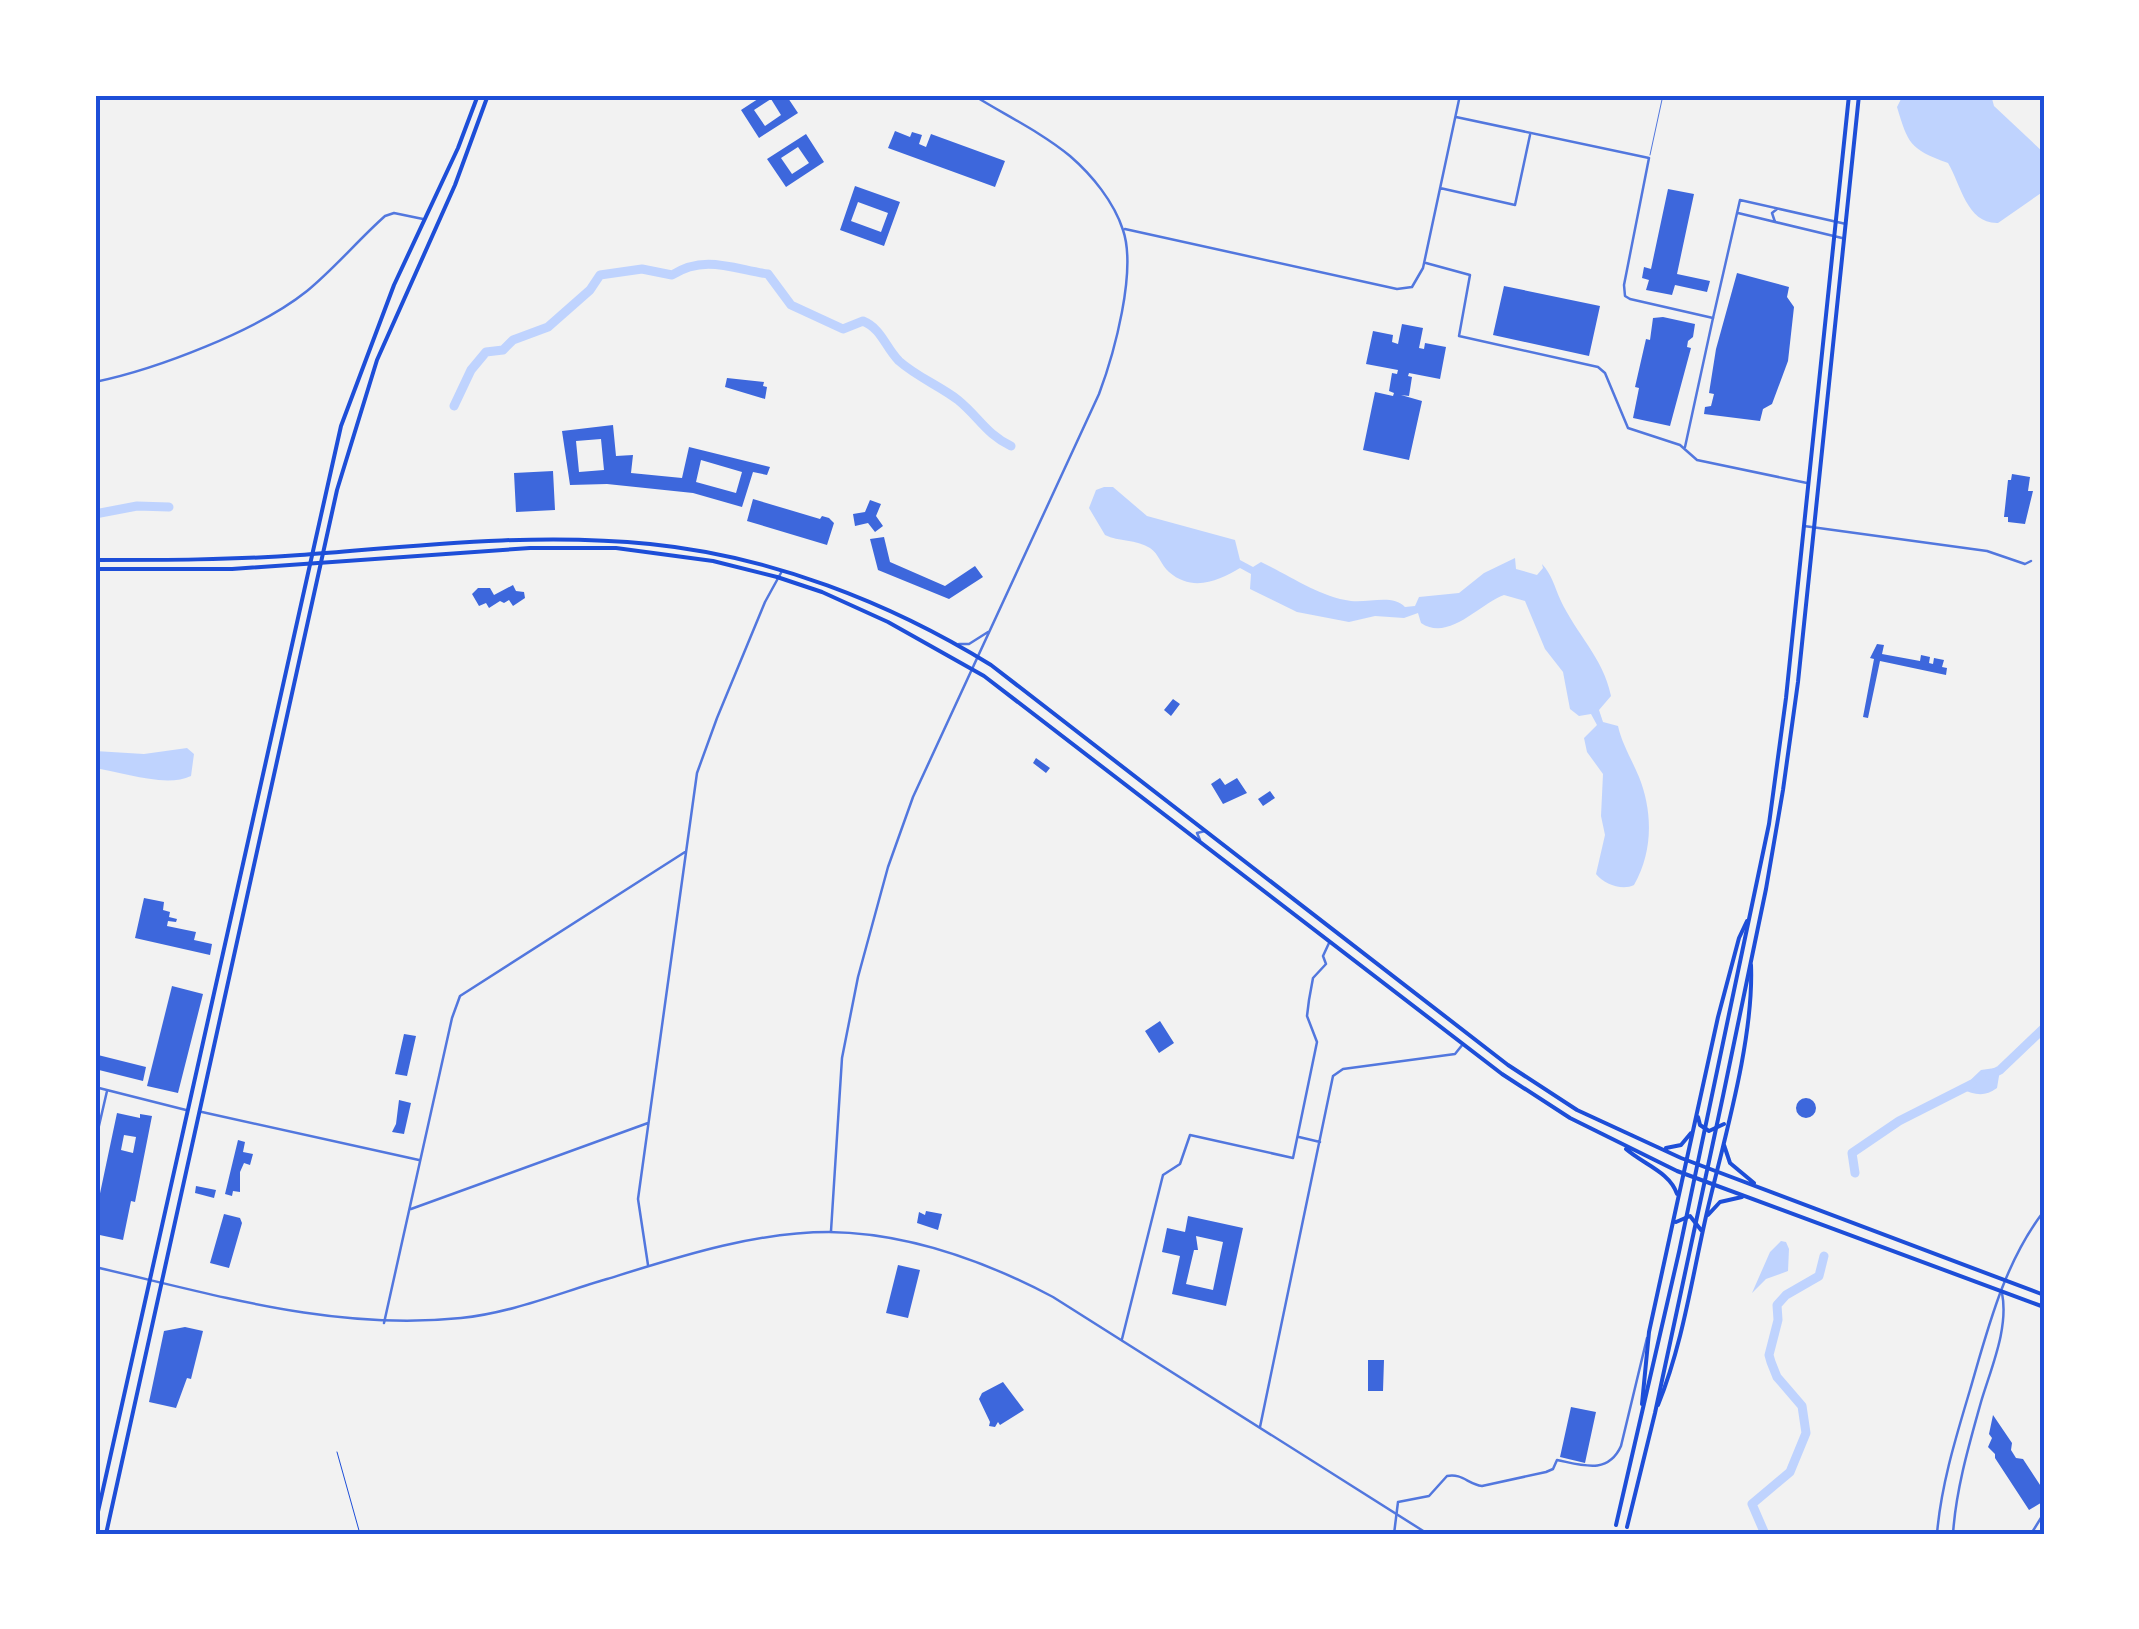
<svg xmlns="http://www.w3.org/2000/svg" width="2139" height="1629" font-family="'Roboto Condensed',sans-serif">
<rect width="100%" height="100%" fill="#f2f2f2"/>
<path fill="#bfd3fe" d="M1903 95H1991L1994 106 2044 153V191L1998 223C1967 224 1961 185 1948 163 1909 149 1908 143 1897 107Z
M1104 487H1113L1147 516 1235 540 1240 560 1253 567 1261 562C1291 576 1318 596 1351 601 1369 603 1393 594 1405 607L1415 606 1419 597 1459 593 1484 573 1515 558 1516 569 1537 575 1543 568 1542 564C1552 575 1554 585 1560 599 1576 634 1603 657 1611 696L1599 710 1603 722 1618 726C1622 744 1632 760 1639 777 1653 812 1653 852 1634 885 1622 891 1604 884 1596 874L1605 835 1601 816 1603 774 1587 752 1584 738 1597 725 1591 714 1579 716 1570 709 1563 672 1545 649 1525 601 1504 595C1479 604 1449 642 1421 623L1418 613 1404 618 1375 616 1349 622 1297 612 1250 589 1251 574 1240 568C1220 580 1193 593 1169 572 1161 565 1159 554 1150 548 1136 539 1119 542 1105 535L1089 508 1096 490Z
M187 748 194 754 191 776C166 788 122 772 95 768V751L144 754Z
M1995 1068 2000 1070 1997 1088C1985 1097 1975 1095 1961 1089L1981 1070Z
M1781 1241 1786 1242 1789 1249 1788 1271 1766 1279 1752 1293 1770 1252Z"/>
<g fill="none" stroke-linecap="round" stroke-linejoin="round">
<path stroke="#bfd3fe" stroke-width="9" d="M454 406 471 370 486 352 503 350 513 340 548 327 590 290 600 275 642 269 672 275C704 254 734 269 768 274L791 305 843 329 863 321C882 329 885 347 899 361 917 377 940 386 958 400 979 417 986 434 1011 446
M95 514 137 506 169 507
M1990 1075 2000 1070 2044 1028
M1855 1173 1852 1153 1899 1121 1972 1084
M1765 1534 1752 1504 1790 1472 1806 1433 1802 1406 1777 1377 1771 1362 1769 1355 1778 1320 1777 1305 1786 1295 1819 1276 1824 1256"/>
</g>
<path fill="#3d67dc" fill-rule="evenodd" d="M764 95H786L798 113 759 138 741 110ZM771 99 781 115 765 126 754 110Z
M895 131 910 137 912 132 922 135 919 144 926 147 931 134 1005 161 995 187 888 148Z
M806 134 824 162 786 187 767 159ZM798 147 809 163 792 174 781 158Z
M855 186 900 202 884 246 840 230ZM858 202 888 213 881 232 851 221Z
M1668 189 1694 194 1677 274 1710 281 1707 292 1675 285 1672 295 1646 290 1649 280 1642 278 1644 267 1651 269Z
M1737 273 1789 287 1787 297 1794 307 1788 361 1772 404 1763 409 1760 421 1704 414 1705 407 1711 406 1714 394 1709 393 1716 349Z
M1504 286 1600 306 1589 356 1493 335Z
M1663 317 1695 324 1693 337 1688 341 1687 347 1691 348 1670 426 1633 418 1639 388 1635 387 1646 339 1650 340 1653 318Z
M1402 324 1423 328 1419 348 1424 349 1425 343 1446 347 1440 379 1409 373 1408 376 1412 377 1409 396 1401 395 1422 401 1409 460 1363 450 1375 392 1393 396 1394 393 1389 391 1392 373 1397 374 1398 370 1366 364 1373 331 1393 335 1392 342 1398 344Z
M727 378 764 382 763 386 767 387 765 399 725 387Z
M613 425 616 456 633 455 631 473 682 478 689 447 770 467 767 475 753 472 742 507 693 493 607 484 570 485 562 431ZM601 439 604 470 579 472 576 441ZM701 460 742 472 736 493 696 482Z
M553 471 555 510 516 512 514 473Z
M2012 474 2030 477 2028 491H2033L2025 524 2008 522V517H2004L2008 480H2011Z
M753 499 820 519 822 516 829 518 834 523 827 545 747 521Z
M870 500 881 504 876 516 883 526 875 532 868 523 855 526 853 514 865 512Z
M884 537 890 562 945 586 975 566 983 577 949 599 878 570 870 539Z
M513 585 516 591 524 592 525 598 513 606 509 600 504 603 500 601 489 608 486 603 479 606 472 594 478 588H490L494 595Z
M1877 644 1884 645 1882 654 1920 661 1921 655 1930 657 1929 663 1933 664 1934 658 1944 660 1942 667 1947 668 1946 675 1880 661 1868 718 1863 717 1874 659 1870 658Z
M1173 699 1180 704 1171 716 1164 710Z
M1036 758 1050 768 1046 773 1033 763Z
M1220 778 1225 785 1237 778 1247 793 1223 804 1211 784Z
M1270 791 1275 798 1263 806 1258 799Z
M144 898 164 902 163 910 170 912 169 917 177 919 176 922 168 921 167 926 196 932 194 940 212 944 210 955 135 938Z
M172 986 203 994 178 1093 147 1086Z
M1160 1021 1174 1043 1159 1053 1145 1031Z
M404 1034 416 1036 407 1076 395 1074Z
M98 1055 146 1067 143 1081 95 1069Z
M1796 1108a10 10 0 1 1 20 0a10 10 0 1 1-20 0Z
M399 1100 411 1103 404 1134 392 1132 396 1124Z
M117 1113 140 1118V1114L152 1116 135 1202 131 1201 123 1240 95 1234V1217ZM124 1135 136 1137 133 1153 121 1150Z
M238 1140 245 1142 243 1152 253 1154 250 1165 244 1163 240 1172V1192L233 1191 232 1196 225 1194Z
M196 1186 216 1190 214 1198 195 1193Z
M926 1211 942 1214 938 1230 917 1223 919 1212 925 1215Z
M224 1214 240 1218 242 1223 229 1268 210 1263Z
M1188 1216 1243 1228 1226 1306 1172 1294 1180 1256 1162 1252 1167 1228 1185 1232ZM1196 1236 1223 1242 1213 1290 1186 1284 1194 1250H1198Z
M898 1265 920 1270 908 1318 886 1313Z
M185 1327 203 1331 191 1379 187 1378 176 1408 149 1402 164 1331Z
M1368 1360H1384L1383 1391H1368Z
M1003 1382 1024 1410 1000 1425 998 1422 995 1427 989 1426 990 1422 979 1399 982 1393Z
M1571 1407 1596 1412 1585 1463 1560 1457Z
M1993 1415 2012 1443 2011 1450 2016 1458 2023 1459 2044 1491V1501L2029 1510 1995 1458V1454L1988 1447 1992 1438 1989 1434Z"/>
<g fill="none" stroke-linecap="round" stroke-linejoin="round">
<path stroke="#1d4ed8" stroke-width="1" d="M337 1452 360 1534"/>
<path stroke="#5277de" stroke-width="1" d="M1650 155 1663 95"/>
<path stroke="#5277de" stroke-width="2.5" d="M1426 263 1470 275 1459 336 1598 367 1605 373 1628 428 1680 445 1697 460 1807 483
M95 382C157 369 257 331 307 291 335 268 358 240 385 216L394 213 423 219
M1685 447 1713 318
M1804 526 1987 551 2025 564 2031 561
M1200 840 1197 833 1205 831
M95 1087 186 1110
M202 1112 419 1160
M1299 1137 1320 1142
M95 1143 107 1091
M411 1209 648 1123
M648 1265 638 1199 697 773 717 718 765 602 782 571
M384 1323 452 1018 460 996 685 852
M1122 1339 1163 1175 1180 1164 1190 1135 1293 1158 1317 1042 1307 1016 1309 1000 1313 978 1326 964 1323 956 1329 943
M1260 1427 1333 1076 1343 1069 1455 1054 1463 1044
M1394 1534 1398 1502 1429 1496 1447 1476C1462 1473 1468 1484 1482 1486L1546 1472 1553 1469 1557 1460C1582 1465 1608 1475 1621 1446L1647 1338
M2031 1534 2044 1513"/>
<path stroke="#5277de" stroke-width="2.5" d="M1456 117 1649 158 1624 285 1625 296 1630 299 1713 318 1740 200 1846 224
M1440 188 1515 205 1530 135
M1738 213 1842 238
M1775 222 1772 213 1777 209
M1125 229 1397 289 1412 287 1423 268 1460 95
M959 644H969L988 632
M831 1231 842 1058 858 977 888 867 913 797 1099 394C1114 354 1137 271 1123 230 1114 202 1092 175 1070 156 1041 132 1005 115 973 95
M95 1267C217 1295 334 1331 461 1318 511 1313 559 1293 607 1279 678 1257 754 1232 829 1232 907 1233 985 1261 1053 1297L1428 1534
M1937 1534C1941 1485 1956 1437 1970 1390 1988 1328 2004 1263 2044 1211
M1953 1534C1956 1489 1969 1445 1981 1402 1991 1368 2009 1328 2002 1293"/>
<path stroke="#1d4ed8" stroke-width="4" d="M95 560C163 560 232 560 300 555 415 546 535 532 650 544 770 556 889 602 991 665L1508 1065 1577 1110 1681 1158 2044 1295
M95 569H232L530 548H616L713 561 777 577 822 592 888 622 984 676 1502 1074 1570 1118 1677 1171 2044 1307
M1698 1117 1700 1125 1709 1131 1724 1124
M1724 1145 1730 1163 1754 1183
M1666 1148 1681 1145 1691 1133
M1626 1149C1643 1164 1670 1172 1677 1194
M1708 1215 1720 1202 1742 1197
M1676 1222 1690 1216 1701 1230
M1642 1404 1649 1332 1678 1199 1718 1017 1739 938 1747 921
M1658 1405C1683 1343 1692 1277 1707 1212 1724 1139 1754 1039 1751 965"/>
<path stroke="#1d4ed8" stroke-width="4" d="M95 1525 341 426 394 285 458 148 478 95
M1616 1525 1679 1252 1769 824 1786 698 1849 95
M1627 1527 1655 1413 1723 1096 1766 889 1783 790 1798 682 1859 95
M106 1534 337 490 377 360 455 185 488 95"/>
</g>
<rect width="2139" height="1629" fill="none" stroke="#ffffff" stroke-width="195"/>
<rect x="98" y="98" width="1944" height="1434" fill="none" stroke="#1d4ed8" stroke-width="4"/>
</svg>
